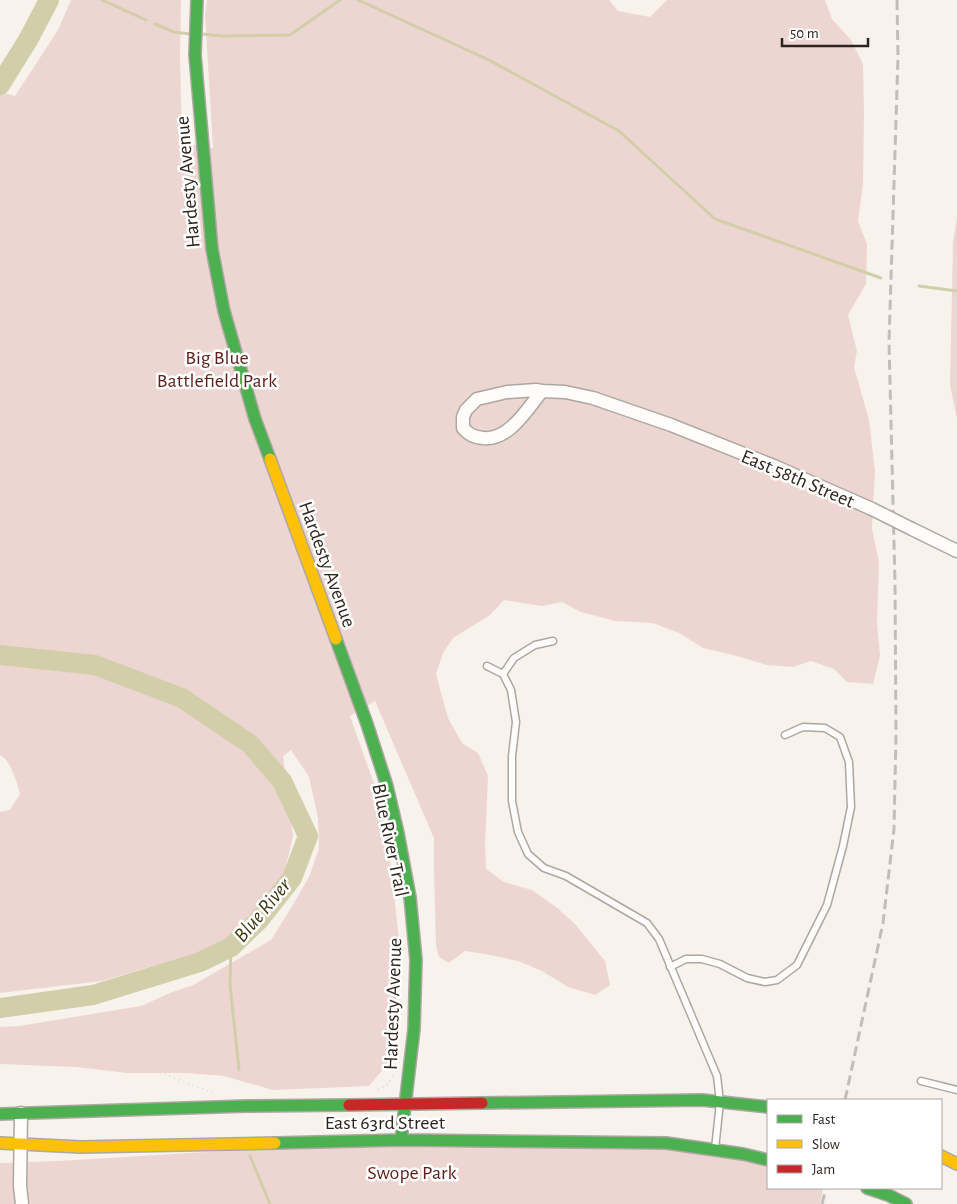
<svg xmlns="http://www.w3.org/2000/svg" width="957" height="1204" font-family="'Alegreya Sans',sans-serif">
<rect width="100%" height="100%" fill="#f8f2ec"/>
<path fill="#edd6d1" d="M71 0H181L180 58 182 142 189 144 213 148 205 15 207 0H609L618 11 650 17 667 0H825L832 19 851 40 863 64 864 114 863 183 858 221 867 244 866 284 848 315 857 351 854 367 869 420 875 472 872 528 879 563 877 622 880 656 873 684 847 682 834 669 811 661 793 667 767 665 733 655 703 648 679 633 653 623 615 621 581 612 562 602 542 606 504 600 490 615 453 638 443 653 436 674 448 718 462 743 478 753 488 776 485 845 486 869 504 882 532 890 556 907 575 924 605 961 610 985 595 995 568 987 542 971 518 961 485 954 465 951 449 963 439 957 436 946 434 872V838L375 701 350 716 379 798 392 874 400 951 391 1060 369 1086 273 1090 224 1076 186 1073H127L76 1067 0 1064V1027L19 1026 141 1006 170 993 193 985 271 940 291 908 309 877 319 848 318 818 309 777 291 750 283 756 293 836 276 908 244 939 102 981 0 993V812L10 810 20 794C17 783 11 760 0 755V92L15 96 58 30Z
M957 216V419L950 385 953 244Z
M401 1140 666 1143 768 1163V1188H823L820 1204H0V1163L59 1161Z"/>
<g fill="none" stroke-linecap="round" stroke-linejoin="round">
<path stroke="#d2ceaa" stroke-width="3" d="M102 0 146 20
M358 0 489 60 619 131 715 219 881 278
M155 24 174 32 190 34
M202 34 222 36 290 35 340 0
M919 286 957 291
M231 947 230 984 239 1070
M250 1156 270 1204"/>
<path stroke="#d2ceaa" stroke-width="20" d="M0 85 28 40 49 0
M0 655 95 665 182 698 250 744 282 781 308 836 292 878 259 920 231 947 200 962 93 995 0 1008"/>
<defs>
<path id="lane" d="M487 666 503 674 511 690 516 722 512 756V801L518 832 528 854 544 868 566 876 647 923 659 939 717 1076 720 1102 715 1149
M503 674 514 658 535 645 553 641
M670 967 686 959H702L720 964 747 978 765 982 777 980 797 965 827 905 843 846 851 807 849 762 840 737 825 728 803 727 785 735
M921 1081 957 1090"/>
<path id="street" d="M536 390 542 391C528 408 509 441 483 438 474 437 469 435 463 428V417L466 410 477 399 507 392Z
M542 391 565 392 593 398 671 425 774 466 872 509
M912 529 957 551
M21 1113 20 1186 22 1204"/>
<path id="fast" d="M197 0 195 55 212 249 224 311 255 419 270 459
M336 639 367 724 387 786 398 833 410 897 416 960 414 1029 401 1140
M482 1103 702 1100 768 1107
M0 1114 247 1106 349 1105
M275 1143 401 1140 666 1143 743 1154 768 1160
M867 1188 888 1195 906 1204"/>
<path id="slow" d="M270 459 336 639
M0 1143 81 1147 275 1143
M941 1156 957 1164"/>
<path id="jam" d="M349 1105 482 1103"/>
</defs>
<use href="#lane" stroke="#ada7a1" stroke-width="9"/>
<use href="#street" stroke="#ada7a1" stroke-width="15"/>
<use href="#fast" stroke="#ada7a1" stroke-width="14"/>
<use href="#slow" stroke="#ada7a1" stroke-width="14"/>
<use href="#jam" stroke="#ada7a1" stroke-width="14"/>
<path stroke="#dbd8d7" stroke-width="2" stroke-dasharray="1 4" stroke-linecap="butt" d="M0 228C22 209 27 179 42 155 52 140 64 117 76 103 94 82 118 66 140 48 155 32 151 20 148 0
M0 559C23 581 30 584 61 581L164 537 204 527 225 525 247 533 264 542 285 556 292 562
M0 1052 73 1047 102 1049 212 1093
M378 1090 388 1084 394 1075"/>
<use href="#lane" stroke="#fefdfc" stroke-width="6"/>
<use href="#street" stroke="#fefdfc" stroke-width="12"/>
<use href="#fast" stroke="#4caf50" stroke-width="11"/>
<use href="#slow" stroke="#ffc107" stroke-width="11"/>
<use href="#jam" stroke="#c62828" stroke-width="11"/>
<path stroke="#c0bebc" stroke-width="3" stroke-dasharray="10 5" stroke-linecap="butt" d="M845 1100 883 923 894 829 896 735 895 583 889 342 898 57 897 0
M822 1204 826 1188"/>
<defs>
<path id="street-bridge" d="M872 509 912 529"/>
</defs>
<use href="#street-bridge" stroke="#ada7a1" stroke-width="15" stroke-linecap="butt"/>
<use href="#street-bridge" stroke="#fefdfc" stroke-width="12"/>
</g>
<g text-anchor="middle" stroke-width="5" stroke-linejoin="round" paint-order="stroke">
<g font-size="20" fill="#2c251f" stroke="#fff">
<text transform="translate(187 182) rotate(-95)" y="7">Hardesty Avenue</text>
<text transform="translate(798 478) rotate(23)" y="7">East 58th Street</text>
<text transform="translate(328 564) rotate(70)" y="7">Hardesty Avenue</text>
<text transform="translate(391 840) rotate(78)" y="7">Blue River Trail</text>
<text transform="translate(392 1004) rotate(-88)" y="7">Hardesty Avenue</text>
<text x="385" y="1129">East 63rd Street</text>
</g>
<g font-size="20" fill="#601e19" stroke="#fff">
<text x="217" y="364">Big Blue<tspan x="217" dy="23">Battlefield Park</tspan></text>
<text x="412" y="1179">Swope Park</text>
</g>
<g font-size="21" font-style="italic" fill="#38360e" stroke="#fff">
<text transform="translate(262 910) rotate(-50)" y="7">Blue River</text>
</g>
</g>
<rect x="767" y="1099" width="175" height="90" fill="#ffffff" stroke="#aba8a5"/>
<rect x="777" y="1115" width="25" height="8" fill="#4caf50" stroke="#aba8a5"/>
<text x="812" y="1124" font-size="15" fill="#2c251f">Fast</text>
<rect x="777" y="1140" width="25" height="8" fill="#ffc107" stroke="#aba8a5"/>
<text x="812" y="1149" font-size="15" fill="#2c251f">Slow</text>
<rect x="777" y="1165" width="25" height="8" fill="#c62828" stroke="#aba8a5"/>
<text x="812" y="1174" font-size="15" fill="#2c251f">Jam</text>
<path d="M782 38v8h86v-8" fill="none" stroke="#2c251f" stroke-width="2.5"/>
<text x="790" y="38" font-size="15" fill="#2c251f" stroke="#ffffff" stroke-width="4" paint-order="stroke">50 m</text>
</svg>
